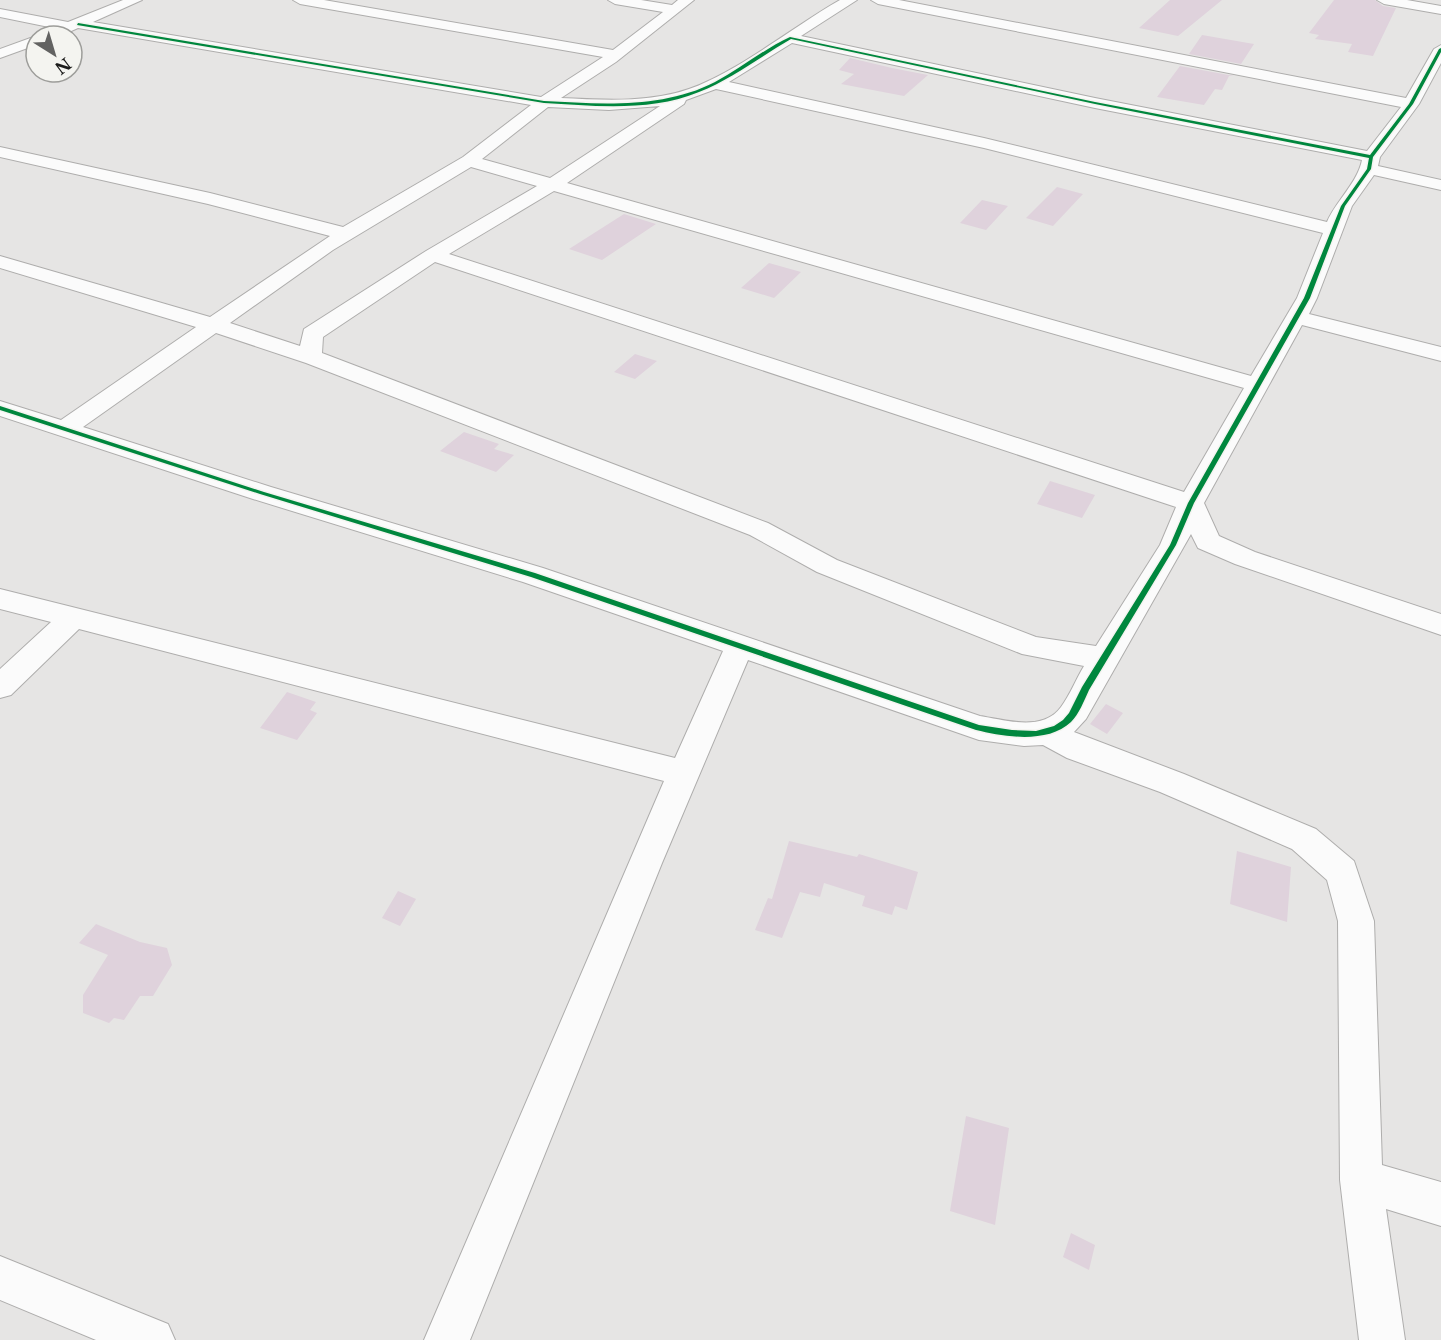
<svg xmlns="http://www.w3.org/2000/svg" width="1441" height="1340" font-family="'Libre Baskerville',serif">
<rect width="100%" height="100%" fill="#e6e5e4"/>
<path fill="#dfd2dc" d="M1170 0H1222L1178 36 1139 28Z
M1334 0H1375L1383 6 1396 8 1373 56 1348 52 1352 44 1315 39 1319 35 1309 33Z
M1202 35 1254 44 1241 64 1189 54Z
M850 58 892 68 928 75 904 96 841 84 854 74 839 70Z
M1180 66 1234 76H1229L1222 90 1215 89 1204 105 1157 97Z
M1057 187 1083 194 1053 226 1026 218Z
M982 200 1008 206 986 230 960 223Z
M624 214 656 224 602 260 569 249Z
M769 263 801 272 774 298 741 288Z
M635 354 657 361 635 379 614 372Z
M464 432 499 444 494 449 514 455 496 472 440 451Z
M1050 481 1095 495 1082 518 1037 504Z
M287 692 316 702 310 710 317 713 297 740 260 728Z
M1106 704 1123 713 1107 734 1090 724Z
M789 841 857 857 859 854 918 872 907 910 895 906 892 915 862 906 865 896 824 883 820 897 800 892 782 938 755 930 768 898 772 899Z
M1237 851 1291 867 1287 922 1230 904Z
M398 891 416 899 400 926 382 918Z
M96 924 140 942 167 948 172 965 153 996H140L124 1020 114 1018 109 1023 83 1013V995L108 955 79 943Z
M966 1116 1009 1128 995 1225 950 1211Z
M1071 1233 1095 1245 1089 1270 1063 1257Z"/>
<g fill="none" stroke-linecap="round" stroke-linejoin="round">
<defs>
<path id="minor" d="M123 0H142L93 22 541 97 603 57 300 4 293 0H324L613 50 663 12 615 4 608 0H641L672 5 678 0H694L616 62 561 98C603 100 649 103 689 89 738 72 794 26 840 0H857L801 36 1095 98 1367 151 1401 107 878 4 871 0H899L1406 98 1434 49 1441 45V63L1419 104 1380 157 1378 166 1441 180V190L1374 175 1352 206 1317 298 1309 314 1441 347V361L1302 325 1204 503 1219 536 1255 552 1441 614V635L1235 564 1198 548 1191 534 1086 719 1074 732 1184 774 1316 829 1354 861 1374 921 1382 1165 1441 1182V1226L1386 1209 1405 1340H1359L1340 1180 1338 921 1327 880 1292 849 1160 792 1067 758 1043 745 1024 746 979 740 748 660 662 863 470 1340H424L664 781 79 629 11 695 0 698V669L51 622 0 609V589L675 758 723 651 523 582 253 499 0 416V401L61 420 196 327 0 268V256L210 317 330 236 208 204 0 157V147L210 193 343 227 463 157 531 105 78 28 60 36H40L54 28 0 17V9L68 22ZM792 43 1095 108 1362 160C1358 182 1336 201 1327 222L984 138 729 82ZM716 89 984 148 1323 233 1297 298 1251 376 567 183 684 104 686 100ZM660 106 550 178 482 159 548 107 609 110ZM471 167 537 186 426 251 304 329 300 346 230 323 333 250ZM554 191 1244 388 1184 492 449 254ZM435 262 1176 507 1160 545 1096 646 1036 637 837 560 768 523 322 353 323 337ZM216 333 306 363 750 535 817 572 1022 654 1084 666C1076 679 1070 695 1061 707 1043 732 1005 720 980 716L543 568 271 487 83 427Z
M1377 0H1407L1441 6V14L1384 4Z
M36 36V45L0 58V49Z
M0 1256 168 1324 175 1340H96L0 1300Z"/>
</defs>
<use href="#minor" stroke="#aeadac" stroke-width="2"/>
<use href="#minor" fill="#fbfbfb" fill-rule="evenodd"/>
<defs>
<path id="cycleway" d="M78 23 544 101C601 104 663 109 715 82 741 68 764 49 790 37L1095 102 1370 155 1409 104 1439 49 1441 48V52L1413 104 1373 157 1371 169 1345 206 1310 298 1194 503 1176 545 1089 690C1084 701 1079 714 1071 722 1048 744 1004 737 976 730L531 577 260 494 0 410V406L264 492 535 573 979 725 1012 730 1036 731 1054 726 1063 720 1069 713 1082 687 1170 545 1188 503 1304 298 1341 206 1367 169 1369 158 1095 104 791 39C760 57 732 79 699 92 651 112 595 106 544 103L77 25Z"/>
</defs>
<use href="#cycleway" stroke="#f4f4f0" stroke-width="3"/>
<use href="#cycleway" fill="#00873e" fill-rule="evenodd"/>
</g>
<g transform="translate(54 54) rotate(143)"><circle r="28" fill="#f4f4f0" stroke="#9d9d9a" stroke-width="1.5"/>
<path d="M0-4.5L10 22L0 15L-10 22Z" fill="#626261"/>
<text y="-9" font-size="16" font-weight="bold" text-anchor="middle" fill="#1b1b1a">N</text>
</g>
</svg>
